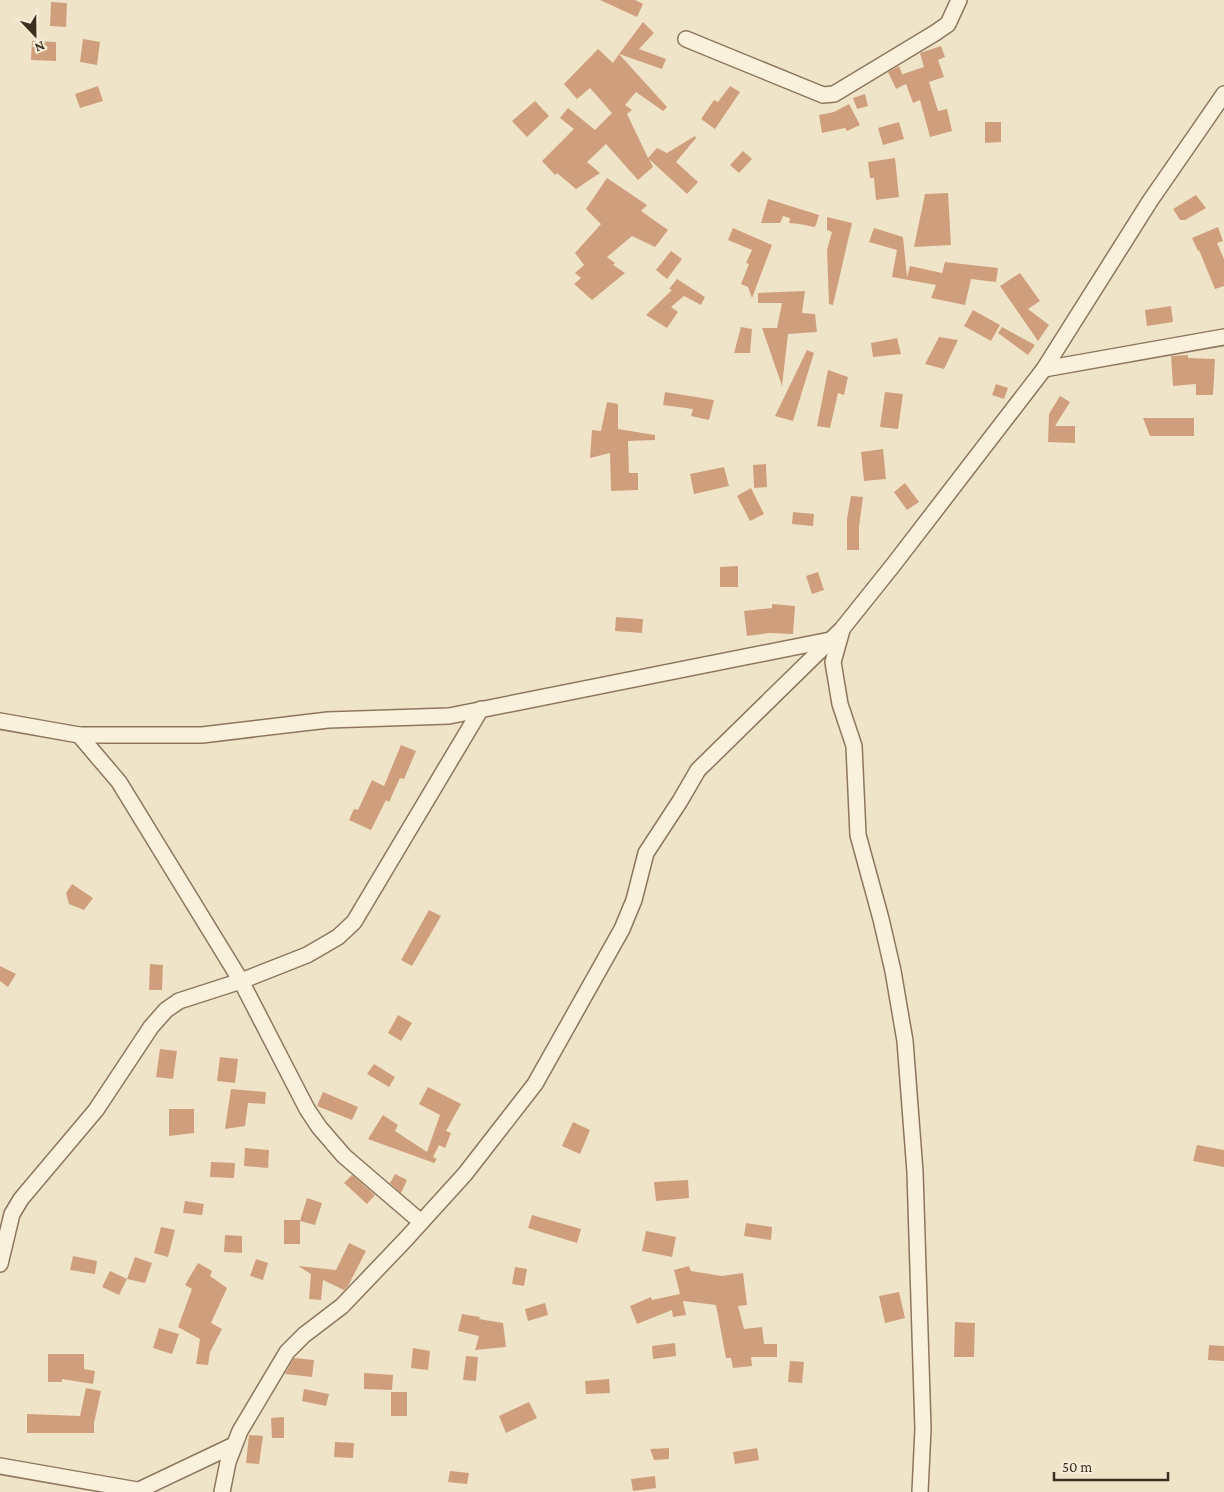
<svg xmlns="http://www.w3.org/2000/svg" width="1224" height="1492" font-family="'Crimson Pro',serif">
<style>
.building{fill:#cf9f7d}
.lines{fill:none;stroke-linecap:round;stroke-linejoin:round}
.street-casing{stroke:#8d765c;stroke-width:18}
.street{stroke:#faf1dc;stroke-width:15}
</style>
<rect width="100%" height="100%" fill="#f0e4c8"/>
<g class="building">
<path d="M600,0H635L643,4L637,17Z"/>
<path d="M51,2L67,3L66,27L50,26Z"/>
<path d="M643,22L654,33L639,49L666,59L662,69L619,54Z"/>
<path d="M83,39L100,42L97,65L80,62Z"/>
<path d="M32,41L56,42V61L31,60Z"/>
<path d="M941,46L945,57L938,60L944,77L929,82L938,111L947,109L952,131L930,137L920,100L913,103L906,84L896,89L888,72L899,66L903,76V74L924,67L920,53Z"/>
<path d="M598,49L613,63L619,54L667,107L663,111L636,92L625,105L632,110L627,114L648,158L657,148L667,153L695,136L696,138L676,162L698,182L687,194L649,159L653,167L638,180L606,144L587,162L600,173L576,189L557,173L555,175L542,161L574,129L560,118L568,108L595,130L612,113L590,88L577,99L564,84Z"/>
<path d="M98,86L103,101L80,108L75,94Z"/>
<path d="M730,86L740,92L715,129L701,119L714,100L718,102Z"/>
<path d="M865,94L868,106L857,109L853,98Z"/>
<path d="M535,101L549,116L527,137L512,121Z"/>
<path d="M849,104L860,125L847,131L845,128L822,133L819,115L834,112Z"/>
<path d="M899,122L904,139L883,145L878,128Z"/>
<path d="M985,122H1001V142L985,143Z"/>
<path d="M743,151L752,159L739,173L730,165Z"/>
<path d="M895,158L899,197L876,200L874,178H870L868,162Z"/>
<path d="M607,178L647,205L641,211L668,230L655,247L632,236L607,257L615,263L613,265L625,273L592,300L574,284L581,278L575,273L584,265L575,253L601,224L586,209Z"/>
<path d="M948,193L951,245L914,247L925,194Z"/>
<path d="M1196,195L1206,208L1185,220H1180L1173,209Z"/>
<path d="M768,199L819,215L816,225L814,227L800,224L789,223L790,218L783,216L780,223H761Z"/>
<path d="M827,217L852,223L833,305L829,304L827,250L832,232L827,230Z"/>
<path d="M1218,227L1223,241L1217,243L1224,259V286L1215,289L1199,250L1198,251L1192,238Z"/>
<path d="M733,228L772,245L752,298L748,287L741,284L749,264L746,263L752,250L728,240Z"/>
<path d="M874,228L903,237L907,277L910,266L942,273L945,262L998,268L996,282L971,279L965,305L931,298L936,285L892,277L897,250L869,242Z"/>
<path d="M671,251L682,259L667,279L656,270Z"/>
<path d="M1020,273L1040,301L1028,309L1049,325L1038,341L1000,286Z"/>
<path d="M677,279L705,297L701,305L684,296L671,307L678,312L667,328L646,315L672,290L669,289Z"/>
<path d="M805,291L802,313L815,314L817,332L788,334L782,386L762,328H777L782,303H758V293Z"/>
<path d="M1171,306L1173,322L1147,326L1145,310Z"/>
<path d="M973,310L1000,325L991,341L964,326Z"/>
<path d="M741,327L752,329L750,353H734Z"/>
<path d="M1002,327L1035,345L1028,355L998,333Z"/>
<path d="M939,337L958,340L944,369L925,364Z"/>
<path d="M897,338L901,354L873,357L871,343Z"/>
<path d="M807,350L814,353L793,421L775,416Z"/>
<path d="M1188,355V358L1215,359L1213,395H1196V384L1173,386L1171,356Z"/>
<path d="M828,370L848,377L844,395L838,393L830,428L817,426Z"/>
<path d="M996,384L1008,388L1004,399L992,395Z"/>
<path d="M665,392L714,400L709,420L691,416L693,409L663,405Z"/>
<path d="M885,392L903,394L898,429L880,427Z"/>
<path d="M1060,396L1070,402L1055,426H1075V443L1048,442L1049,414Z"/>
<path d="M607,402L618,404V429L655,435V440L628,441L629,473H638V490L611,491L610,453L590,458L592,430L601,431Z"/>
<path d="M1143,418H1194V436H1150Z"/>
<path d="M883,449L886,479L864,481L861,452Z"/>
<path d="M766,464L767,487L754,488L753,465Z"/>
<path d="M724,467L729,486L694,494L690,474Z"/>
<path d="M905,483L919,502L907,510L894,492Z"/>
<path d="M751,488L764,514L750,521L737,496Z"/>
<path d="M851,496L863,497L859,527V550H847V519Z"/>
<path d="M793,512L814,514L813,526L792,524Z"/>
<path d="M738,566V587H720V567Z"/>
<path d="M818,572L824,590L812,594L806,576Z"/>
<path d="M772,604L795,606L793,634L769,633L747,636L744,611L772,608Z"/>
<path d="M616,617L643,619L642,633L615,631Z"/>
<path d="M401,745L416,751L404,779L400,778L389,802L386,800L371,830L349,820L354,809L358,810L372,780L384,786Z"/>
<path d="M72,884L93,898L84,910L69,904L66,893Z"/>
<path d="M429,910L441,916L412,966L401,960Z"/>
<path d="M150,964L163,965L162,990H149Z"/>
<path d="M0,966L16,974L8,987L0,981Z"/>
<path d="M398,1015L412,1023L401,1041L388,1033Z"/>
<path d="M160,1049L177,1051L173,1079L156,1077Z"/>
<path d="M220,1057L238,1059L235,1083L217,1081Z"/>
<path d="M374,1064L395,1077L389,1087L367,1074Z"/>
<path d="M428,1087L461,1104L446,1131L451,1133L445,1148L439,1145L433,1157L437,1159L434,1163L368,1139L383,1115L398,1125L395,1131L427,1152L440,1115L419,1104Z"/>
<path d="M231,1089L266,1092L265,1104L248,1103L245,1126L225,1129Z"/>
<path d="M323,1092L358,1107L352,1120L317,1106Z"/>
<path d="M169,1109H194V1133L169,1136Z"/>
<path d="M573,1122L590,1130L580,1154L562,1146Z"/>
<path d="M1197,1145L1224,1150V1167L1193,1161Z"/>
<path d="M245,1148L269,1150L268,1168L244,1166Z"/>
<path d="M211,1162L235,1163L234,1178L210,1177Z"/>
<path d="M395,1174L407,1180L401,1193L390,1183Z"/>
<path d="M352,1175L375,1195L367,1204L344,1183Z"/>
<path d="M688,1180L689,1198L656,1201L654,1182Z"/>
<path d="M307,1198L322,1203L315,1225L300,1221Z"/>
<path d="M185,1201L204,1204L202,1215L183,1213Z"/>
<path d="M532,1215L581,1229L577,1243L528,1228Z"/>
<rect x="284" y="1220" width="16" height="24"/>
<path d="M746,1223L772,1227L771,1240L744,1236Z"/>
<path d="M161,1227L175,1230L168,1257L154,1253Z"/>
<path d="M646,1231L676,1237L672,1257L642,1251Z"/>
<path d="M225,1235L242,1236V1253L224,1252Z"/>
<path d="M349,1243L366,1251L348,1286L344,1290L323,1280L321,1300L309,1299L311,1274L298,1266L336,1270Z"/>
<path d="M73,1256L97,1261L95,1274L70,1270Z"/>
<path d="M135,1257L152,1263L145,1283L127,1279Z"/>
<path d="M256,1259L268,1263L263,1280L250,1276Z"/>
<path d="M198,1263L212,1271L210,1276L227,1288L211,1323L222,1329L210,1352L208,1365L196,1364L200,1339L178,1327L192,1289L185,1285Z"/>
<path d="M689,1266L691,1271L722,1276L743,1273L747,1305L738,1306L744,1329L762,1327L764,1344H777V1357H751L752,1366L733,1368L731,1358H726L716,1305L683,1301L686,1315L673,1317L672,1310L637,1324L630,1306L651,1297L652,1300L680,1294L674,1270Z"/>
<path d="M515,1267L527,1269L524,1286L512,1284Z"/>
<path d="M110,1271L127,1279L119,1295L102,1287Z"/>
<path d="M899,1292L905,1318L885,1323L879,1296Z"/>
<path d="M545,1303L548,1315L528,1321L525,1309Z"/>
<path d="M462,1314L480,1317L479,1319L503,1323L506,1347L475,1350L479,1336L458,1331Z"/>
<path d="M955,1322L975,1323L974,1357H954Z"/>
<path d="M159,1328L179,1334L172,1354L153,1348Z"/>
<path d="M675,1343L676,1356L653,1359L652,1346Z"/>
<path d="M1209,1345L1224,1346V1361L1208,1360Z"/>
<path d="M413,1348L430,1351L428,1370L411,1368Z"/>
<path d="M48,1354H84V1369L95,1371L93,1384L62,1379V1382H48Z"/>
<path d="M466,1356L478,1357L476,1381L463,1380Z"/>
<path d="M294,1358L314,1360L312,1377L285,1374Z"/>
<path d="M790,1361L804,1362L802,1383L788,1382Z"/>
<path d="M364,1373L393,1375L392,1390L364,1389Z"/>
<path d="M609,1379L610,1393L586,1394L585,1381Z"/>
<path d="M86,1388L101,1391L94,1423V1433H27V1414L80,1416Z"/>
<path d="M304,1389L329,1394L326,1406L302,1401Z"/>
<rect x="391" y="1392" width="16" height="24"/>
<path d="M529,1402L537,1418L506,1433L499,1416Z"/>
<path d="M284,1417V1438H272L271,1418Z"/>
<path d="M249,1435L263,1436L259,1464L246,1463Z"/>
<path d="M335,1442L354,1443L353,1458L334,1457Z"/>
<path d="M669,1448V1459L654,1460L650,1449Z"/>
<path d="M757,1448L759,1460L735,1464L733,1452Z"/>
<path d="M450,1471L469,1473L467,1484L448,1482Z"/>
<path d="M655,1476L656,1488L633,1491L631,1479Z"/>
</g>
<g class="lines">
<g class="street-casing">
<g id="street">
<path d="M686,39L823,95L834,94L935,33L948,24L959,0"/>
<path d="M1044,369L1224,337"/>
<path d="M842,630L833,662L840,704L854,746L858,835L881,919L893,971L905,1041L915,1172L923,1429L920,1492"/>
<path d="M0,721L79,735L119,782L241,981L307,1109L319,1127L344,1156L421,1222"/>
<path d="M79,735H202L328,720L449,716L830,640"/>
<path d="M0,1264L12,1214L21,1199L96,1110L151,1027L166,1010L179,1001L241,981L307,955L338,937L354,922L481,709"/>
<path d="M0,1466L137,1490"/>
<path d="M135,1492L234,1445"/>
<path d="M222,1492L228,1462L240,1431L287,1352L304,1335L342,1306L406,1239L465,1174L535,1084L622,929L634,900L646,853L680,801L698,770L842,629L894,564L1044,369L1150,201L1224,94"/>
</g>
</g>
<use href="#street" class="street"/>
</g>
<g transform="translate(35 35) rotate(158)" stroke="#f7eed8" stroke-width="4" paint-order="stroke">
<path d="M0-4L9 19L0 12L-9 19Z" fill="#3d2e20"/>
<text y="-8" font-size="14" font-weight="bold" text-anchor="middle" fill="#3d2e20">N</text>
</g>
<path d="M1054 1472v8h114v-8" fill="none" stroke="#3d2e20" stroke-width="2.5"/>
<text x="1062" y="1472" font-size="15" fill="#3d2e20" stroke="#f7eed8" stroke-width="4" paint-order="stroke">50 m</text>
</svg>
